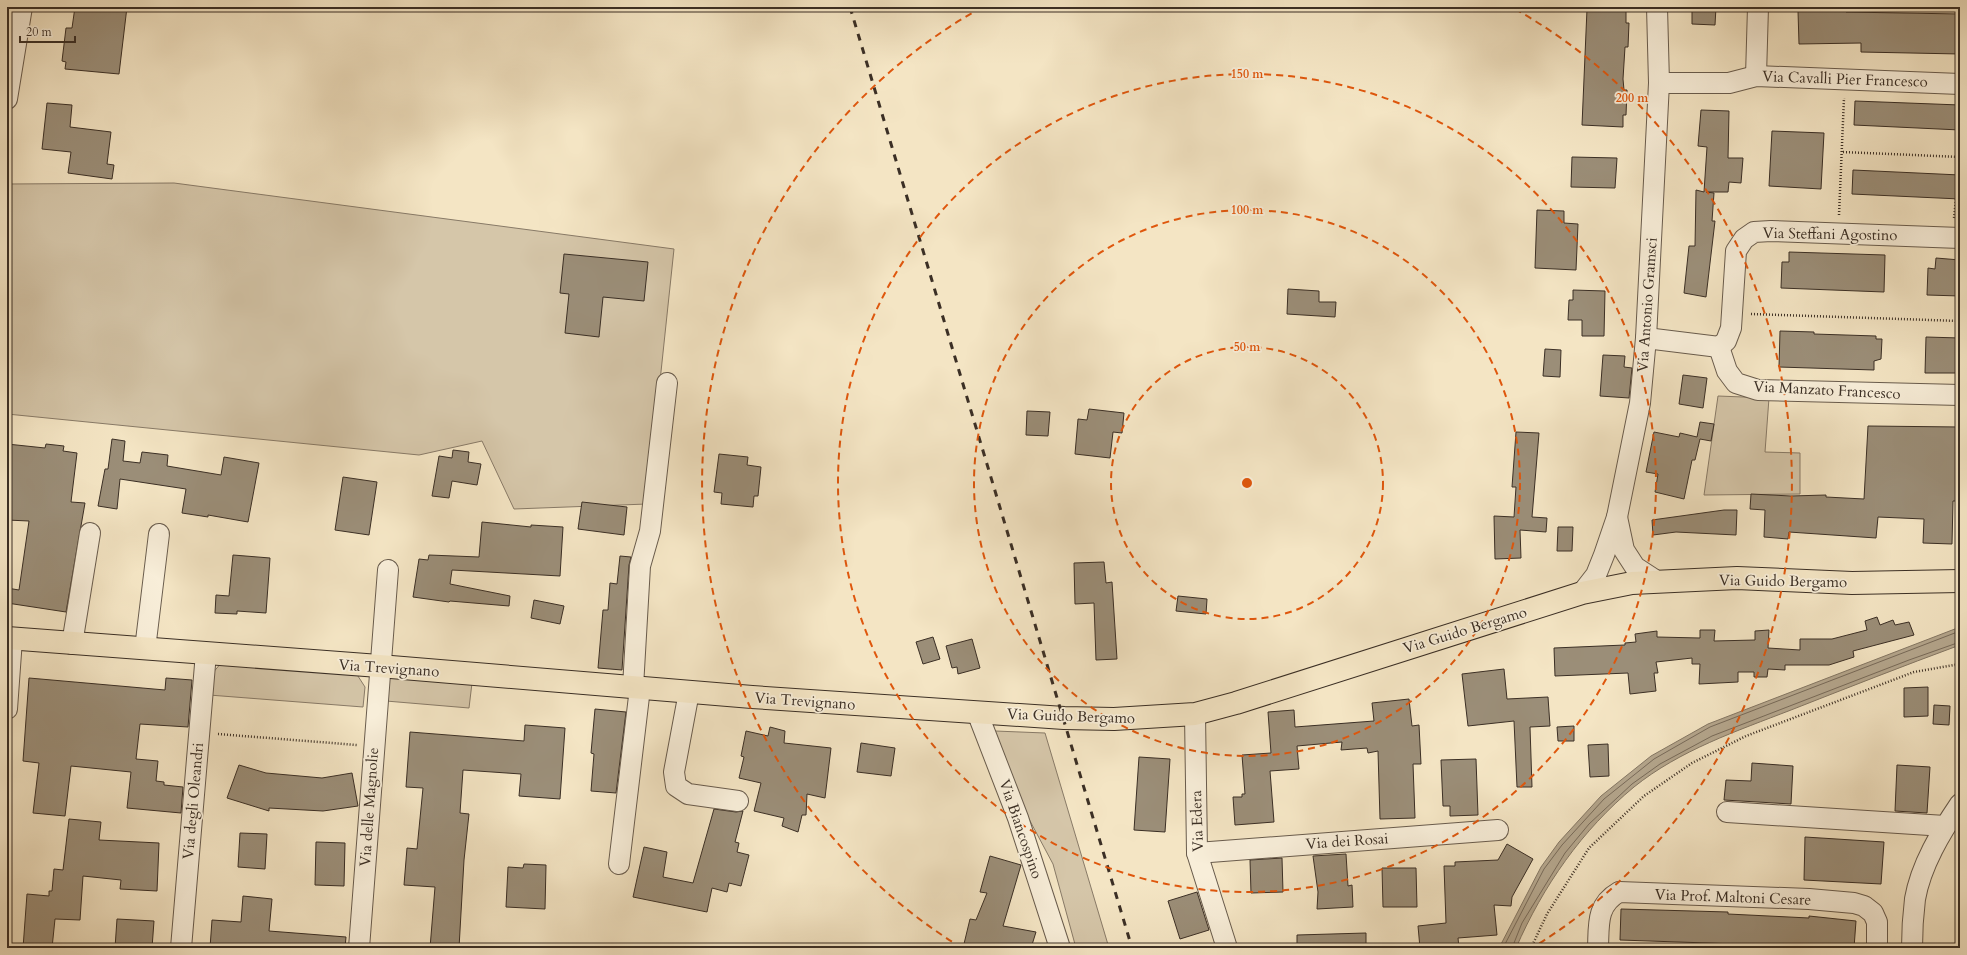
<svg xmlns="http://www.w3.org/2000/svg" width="1967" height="955" font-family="Cardo,serif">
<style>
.green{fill:#d5c6a9;stroke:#887a67}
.water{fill:#b5a78e;stroke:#847764}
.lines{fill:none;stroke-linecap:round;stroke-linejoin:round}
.shore{stroke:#786b5a;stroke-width:1}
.building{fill:#9b8e78;stroke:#3b2f25}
.minor-casing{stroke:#695c4d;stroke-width:22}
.major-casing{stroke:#3b2f25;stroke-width:24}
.path{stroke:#3b2f25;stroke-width:2.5;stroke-dasharray:1 2;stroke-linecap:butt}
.minor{stroke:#f8eed9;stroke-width:20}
.major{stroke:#f4e5c4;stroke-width:22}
.rail{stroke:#3b2f25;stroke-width:3;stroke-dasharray:7 7;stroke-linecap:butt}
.ring{fill:none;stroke:#df570d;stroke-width:2;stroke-dasharray:7 5}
.labels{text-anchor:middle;stroke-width:3.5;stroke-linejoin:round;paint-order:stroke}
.street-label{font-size:15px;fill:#3b2f25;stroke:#f8eed9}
.centre{fill:#df570d;stroke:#f8eed9;stroke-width:2}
.ring-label{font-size:12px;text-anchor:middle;font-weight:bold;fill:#df570d;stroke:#f8eed9;stroke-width:3.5;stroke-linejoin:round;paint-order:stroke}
</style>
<rect width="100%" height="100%" fill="#f4e5c4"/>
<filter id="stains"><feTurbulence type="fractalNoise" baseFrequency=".005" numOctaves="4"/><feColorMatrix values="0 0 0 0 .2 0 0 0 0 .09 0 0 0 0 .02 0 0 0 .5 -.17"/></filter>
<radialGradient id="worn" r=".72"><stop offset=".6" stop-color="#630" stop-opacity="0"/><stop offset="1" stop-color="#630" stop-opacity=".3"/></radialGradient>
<g class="green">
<path d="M174,183L674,249L647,504L514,509L482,441L419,455L7,414V184Z"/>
<path d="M1718,396L1769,398L1765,452L1800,453V494L1704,495Z"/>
<path d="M222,662L356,673L365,687L363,707L209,695L211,675Z"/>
<path d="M389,675L472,683L469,708L386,701Z"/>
<path d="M995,731L1045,733L1109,948H1076L1053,864L1022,806Z"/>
</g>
<path class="water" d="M1960,627V645C1903,666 1847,688 1791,710C1737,731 1680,750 1634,787C1582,830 1543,886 1516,948H1499L1541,867L1559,842L1601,796L1651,756L1708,724Z"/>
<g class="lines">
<g class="shore">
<path d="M1503,948L1544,869L1562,845L1604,799L1654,759L1710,727L1960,631"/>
<path d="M1512,948L1522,923L1565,853L1589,824L1632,784L1660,764L1712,736L1909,660L1960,642"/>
</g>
</g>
<g class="building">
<path d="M75,7H127L119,74L65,69L66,62L62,61L66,28H72Z"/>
<path d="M1692,7H1716L1715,25L1692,24Z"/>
<path d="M1587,9L1626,10V23H1629L1628,47H1625L1623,79L1624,90H1627L1626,115H1623V127L1582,125Z"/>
<path d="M1846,10V12L1960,14V54L1861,52V43L1799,44L1798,11Z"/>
<path d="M1855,101L1960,105V130L1854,125Z"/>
<path d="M47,103L72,105L70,127L111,132L107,164L114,165L112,179L68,173L71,152L42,149Z"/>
<path d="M1701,110L1729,111L1728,158H1743L1741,183L1729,182L1728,192H1706L1714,193L1712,221H1715L1706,297L1684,293L1689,246H1695L1696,190L1704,192L1707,147L1698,146Z"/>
<path d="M1772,131L1824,133L1821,189L1769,186Z"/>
<path d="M1572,157L1617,158L1615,188L1571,187Z"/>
<path d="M1853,170L1960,175V199L1852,194Z"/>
<path d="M1537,210L1564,211V223L1578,224L1576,270L1535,268Z"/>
<path d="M1789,252L1885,255L1884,292L1781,288L1782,262H1789Z"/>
<path d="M564,254L648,262L644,301L603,297L599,337L565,333L569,294L560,293Z"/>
<path d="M1936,258L1960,260V296L1927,295L1928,268L1935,269Z"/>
<path d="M1288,289L1319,291V302H1336L1335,317L1287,314Z"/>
<path d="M1573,290L1605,291L1604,336H1582V320H1568L1569,300H1573Z"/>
<path d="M1780,331L1814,332V334L1876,336V339H1882L1881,359L1874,361V370L1779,367Z"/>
<path d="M1926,337L1960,338L1958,373H1925Z"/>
<path d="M1545,349L1561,350L1560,377L1543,376Z"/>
<path d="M1603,355L1625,356L1624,367L1632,368L1629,398L1600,396Z"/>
<path d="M1683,375L1707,378L1703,408L1679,404Z"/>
<path d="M1089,409L1124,413L1122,433L1113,432L1110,458L1075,454L1078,419L1087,420Z"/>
<path d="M1027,411L1050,412L1048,436L1026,435Z"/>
<path d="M1700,422L1714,424L1711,441L1700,439L1695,460H1692L1684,499L1655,492L1658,474L1646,472L1654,432L1679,437L1680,433L1697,437Z"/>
<path d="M1868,426L1960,427V501H1953L1952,544L1923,543L1924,519L1878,517L1876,538L1789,532L1788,539L1764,537L1765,510L1750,509L1751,494L1791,496L1826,495V497L1864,499Z"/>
<path d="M1516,432L1539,433L1532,517L1547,518L1546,532L1520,530L1521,558L1495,559L1494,516L1514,517L1516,487H1512Z"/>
<path d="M112,439L125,441L123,461L140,463L142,452L168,455L167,466L221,475L224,457L259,463L248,522L208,515V517L182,513L186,489L120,479L117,509L98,506L105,469H108Z"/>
<path d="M7,444L45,448L46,444L64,446L63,451L77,453L71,502L85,503L66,612L7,603V588L19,590L29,521L7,520Z"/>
<path d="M453,450L469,452L468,462L481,464L477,485L452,481L449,498L432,496L439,456L452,458Z"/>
<path d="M719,454L748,457L747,465L761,467L758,496H754L753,507L721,504L722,493L714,492Z"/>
<path d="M343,477L377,482L369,535L335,530Z"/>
<path d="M582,502L627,507L624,535L578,529Z"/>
<path d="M1724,510H1737L1736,535L1676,532L1653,535L1652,520Z"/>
<path d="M482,522L531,527V525L563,527L560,576L452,570L450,584L510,596L509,606L450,601L449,602L413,597L419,559L428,560L429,555L479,557Z"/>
<path d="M1558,527H1573L1572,551H1557Z"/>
<path d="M233,555L270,558L266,613L237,611V614L215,613L216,595L229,596Z"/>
<path d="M620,556L631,557L629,565L622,670L598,668L603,610H608L610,583L617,584Z"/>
<path d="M1104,562L1106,583L1112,582L1117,659L1096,660L1094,603L1075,604L1074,563Z"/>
<path d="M1178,596L1207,599L1206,614L1176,611Z"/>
<path d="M534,600L564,606L560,624L531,618Z"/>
<path d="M1877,617L1880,625L1893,620L1895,625L1909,622L1914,635L1853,651L1854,657L1829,665H1785V670L1768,669L1767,677H1754V672H1738V682L1699,684L1700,664H1692V658L1656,662L1658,673H1654L1656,691L1630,694L1628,673L1555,676L1554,648L1625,645V643L1636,642L1635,634L1657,631V637L1700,638V630H1715L1714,641L1755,640V631L1769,630L1768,648L1800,650V639H1832L1867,630L1865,621Z"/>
<path d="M933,637L940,659L923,664L916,642Z"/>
<path d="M972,639L980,668L958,674L957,667L952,668L946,646Z"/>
<path d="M1504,669L1507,699L1548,697L1550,726L1530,727L1532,787H1517L1514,721L1468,726L1462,674Z"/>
<path d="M29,678L165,690L166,678L192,680L188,727L140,724L136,759L158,761L156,781L164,782V785L183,787L181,813L127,808L131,772L71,766L65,816L33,813L39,763L23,761Z"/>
<path d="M1928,687V716L1904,717V688Z"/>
<path d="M1409,699L1412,726L1419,725L1421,764H1413L1415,818L1380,819L1378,751L1368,753L1367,748L1341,750L1342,742L1297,746L1299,769L1270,771L1274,822L1235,825L1233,797H1242V794H1245L1242,755L1271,753L1268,712L1294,710L1295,727L1374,721L1372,703Z"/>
<path d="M1934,705L1950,706L1949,725L1933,724Z"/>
<path d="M595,709L626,712L616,793L591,791L594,754L591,753Z"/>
<path d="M525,725L565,728L560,799L519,796L521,774L463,770L460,813L469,814L464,860L459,948H430L435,887L404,885L407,848L417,849L423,788L406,787L410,732L524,741Z"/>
<path d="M1574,726V741H1558L1557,727Z"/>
<path d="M770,727L785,731L784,743L831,748L825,798L807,794L806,815H802L798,832L782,826L784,818L754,811L761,783L739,778L744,757L741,756L746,731L768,736Z"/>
<path d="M861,743L895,748L891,776L857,772Z"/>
<path d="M1608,744L1609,776L1590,777L1588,745Z"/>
<path d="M1139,757L1170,759L1165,832L1134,830Z"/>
<path d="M1476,759L1478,815L1450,816V806H1443L1441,760Z"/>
<path d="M1752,763L1793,766L1791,804L1724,800L1726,780L1751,781Z"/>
<path d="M239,765L266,773L322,778L352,773L358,806L323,811L269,808V811L227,798Z"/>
<path d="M1897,765L1930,767L1927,813L1895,811Z"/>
<path d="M714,809L736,812L743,811L735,842L739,843L737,852L749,855L741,886L729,883L727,892L712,888L707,912L633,897L644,847L667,852L663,877L693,883Z"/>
<path d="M69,819L101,822L99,840L159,843L157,891L120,889L121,880L83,876L80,920L55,919L52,948H23L27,894L49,896V891H52L54,869L63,870Z"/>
<path d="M240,833L267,834L265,869L238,867Z"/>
<path d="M1805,837L1884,842L1881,884L1804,880Z"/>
<path d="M316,842L345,843L344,886L315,885Z"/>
<path d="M1507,844L1533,859L1512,897L1511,906L1494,905L1497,935L1458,938L1459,948H1420L1418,926L1446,923L1444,866H1455V862L1498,860Z"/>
<path d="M1346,854L1348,886L1352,885L1353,907L1317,909L1318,892L1313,856Z"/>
<path d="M990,856L1021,865L1003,926L1036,932L1031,948L1009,944L1007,948H963L970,919L976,920L987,893L980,892Z"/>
<path d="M1282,858L1283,892L1251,893L1250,860Z"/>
<path d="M524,864L546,865L545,909L506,907L508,867L523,868Z"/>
<path d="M1382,868H1416L1417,907H1383Z"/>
<path d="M1197,892L1209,930L1180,939L1168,901Z"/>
<path d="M243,896L272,899L269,931L346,937L345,948H292L249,944V948H210L212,920L241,922Z"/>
<path d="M1621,909L1728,912V914L1809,918V916L1856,921L1854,948L1620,940Z"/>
<path d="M117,919L154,921L152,948H115Z"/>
<path d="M1366,933V948H1297V935Z"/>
</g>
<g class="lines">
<g class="minor-casing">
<g id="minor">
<path d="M1756,76L1758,7"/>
<path d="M1659,83H1729L1756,76L1960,84"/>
<path d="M7,99L22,7"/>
<path d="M1646,338L1719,347"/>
<path d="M1719,347L1726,341L1731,328L1736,251L1744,239L1754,232L1771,231L1960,238"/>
<path d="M1719,347L1727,371L1736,383L1758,390L1960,395"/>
<path d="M1617,517L1624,550L1635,567L1658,582"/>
<path d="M1582,593L1596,575L1604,555L1617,517L1640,403L1646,338L1659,83L1657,7"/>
<path d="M72,644L90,533"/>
<path d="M145,649L159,534"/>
<path d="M633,687L640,566L650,531L667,383"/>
<path d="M689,692L674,772L676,786L688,794L738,801"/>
<path d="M7,709L12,639"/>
<path d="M977,712L1018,818L1060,948"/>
<path d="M1195,714L1197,853L1227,948"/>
<path d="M1727,812L1945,826"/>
<path d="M1197,853L1498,830"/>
<path d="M619,864L640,688"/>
<path d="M181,948L206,653"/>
<path d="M359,948L388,570"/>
<path d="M1598,948C1599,925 1596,905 1619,892L1809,899L1854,903L1864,906L1873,913L1877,922V948"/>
<path d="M1912,948C1912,932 1913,915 1915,899C1921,865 1941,832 1960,804"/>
</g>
</g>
<g class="major-casing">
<path id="major" d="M7,638L379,666L752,697L1064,718L1114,719L1195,714L1236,703L1582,593L1632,583L1737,578L1852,583L1960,581"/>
</g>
<g class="path">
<path d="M1843,152L1960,157"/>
<path d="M1957,175L1960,130"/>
<path d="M1839,215L1844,98"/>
<path d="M1954,218L1956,199"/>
<path d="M1751,314L1960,321"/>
<path d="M218,734L357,745"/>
<path d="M1531,948L1547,914L1589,848L1644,796L1692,763L1746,736L1914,672L1960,664"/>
</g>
<use href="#minor" class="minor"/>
<use href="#major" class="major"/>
<path class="rail" d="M850,7L1132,948"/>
</g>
<g class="ring">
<circle cx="1247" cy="483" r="136"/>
<circle cx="1247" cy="483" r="273"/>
<circle cx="1247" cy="483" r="409"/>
<path d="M962 948A545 545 0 0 1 979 9M1515 9A545 545 0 0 1 1532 948"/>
</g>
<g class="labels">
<g class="street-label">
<text transform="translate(1845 79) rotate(2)" y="5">Via Cavalli Pier Francesco</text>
<text transform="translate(1830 234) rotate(1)" y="5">Via Steffani Agostino</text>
<text transform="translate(1647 305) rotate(-86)" y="5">Via Antonio Gramsci</text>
<text transform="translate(1827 390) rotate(3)" y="5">Via Manzato Francesco</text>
<text transform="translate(1783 581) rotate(1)" y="5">Via Guido Bergamo</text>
<text transform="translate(1465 630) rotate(-17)" y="5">Via Guido Bergamo</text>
<text transform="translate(389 668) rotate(4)" y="5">Via Trevignano</text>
<text transform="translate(805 701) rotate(4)" y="5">Via Trevignano</text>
<text transform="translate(1071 716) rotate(2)" y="5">Via Guido Bergamo</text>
<text transform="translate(193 801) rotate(-85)" y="5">Via degli Oleandri</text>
<text transform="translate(369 807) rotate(-86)" y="5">Via delle Magnolie</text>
<text transform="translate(1197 821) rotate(-92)" y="5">Via Edera</text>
<text transform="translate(1021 829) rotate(71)" y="5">Via Biancospino</text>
<text transform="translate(1347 841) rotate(-4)" y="5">Via dei Rosai</text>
<text transform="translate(1733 897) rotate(2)" y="5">Via Prof. Maltoni Cesare</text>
</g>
</g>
<circle cx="1247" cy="483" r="6" class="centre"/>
<g class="ring-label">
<text x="1247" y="78">150 m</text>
<text x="1632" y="102">200 m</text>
<text x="1247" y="214">100 m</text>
<text x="1247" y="351">50 m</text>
</g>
<rect width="1967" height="955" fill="none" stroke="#f4e5c4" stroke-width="24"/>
<rect x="8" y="8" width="1951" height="939" fill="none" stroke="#3b2f25" stroke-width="2"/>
<rect x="12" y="12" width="1943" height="931" fill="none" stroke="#3b2f25"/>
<path d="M20 36v6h55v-6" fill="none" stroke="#3b2f25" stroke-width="2"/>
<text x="26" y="36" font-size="12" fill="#3b2f25" stroke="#f8eed9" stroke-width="3" paint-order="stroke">20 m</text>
<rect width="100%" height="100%" filter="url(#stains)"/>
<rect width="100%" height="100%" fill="url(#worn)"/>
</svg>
